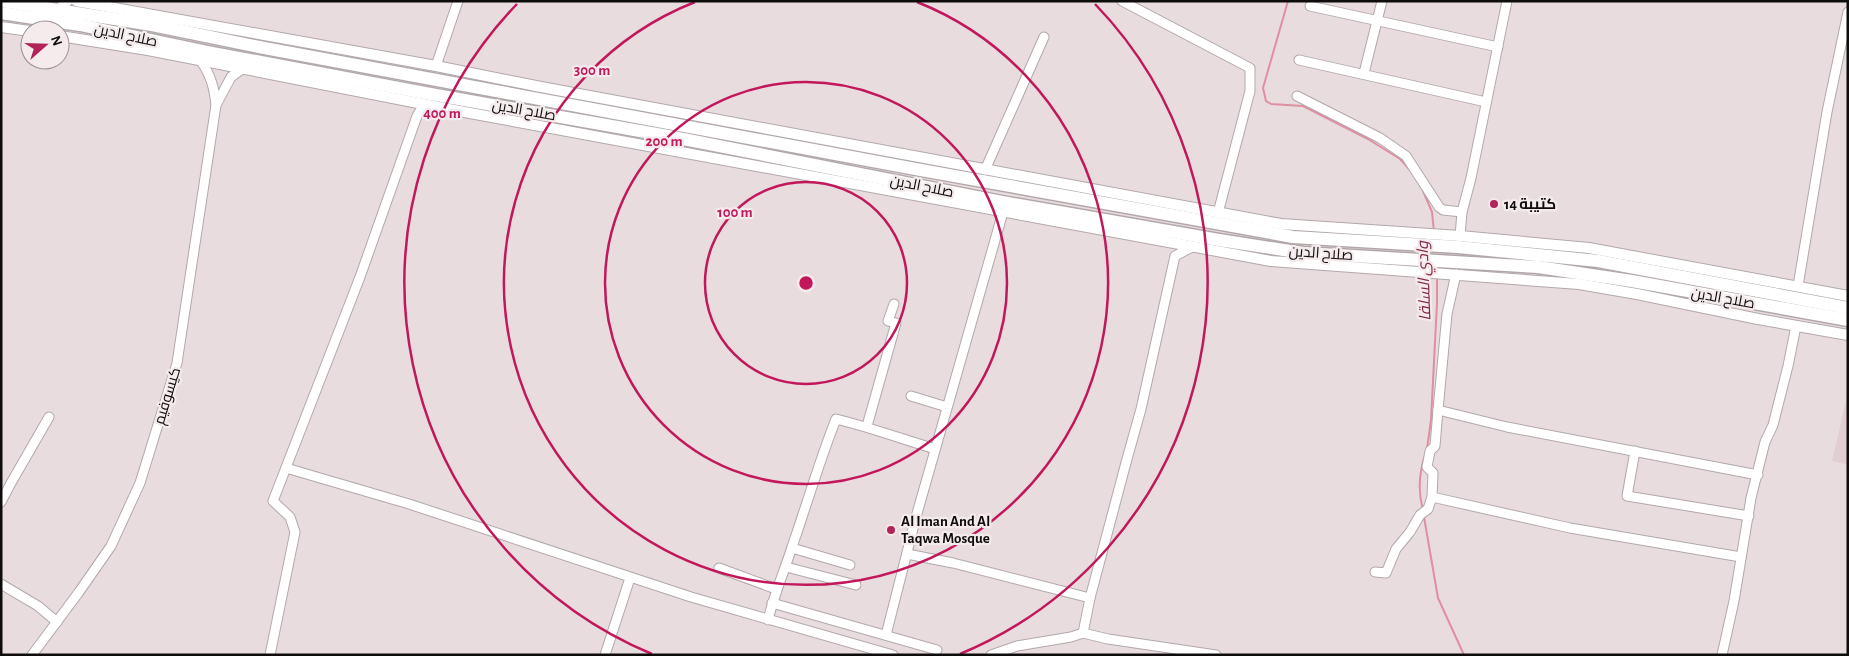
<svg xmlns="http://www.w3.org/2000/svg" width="1849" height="656" font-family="'Alegreya Sans',Cairo,sans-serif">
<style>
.built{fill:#e2ced2}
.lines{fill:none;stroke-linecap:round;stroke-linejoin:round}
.stream{stroke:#df8fa2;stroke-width:2}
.minor-casing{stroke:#b2a8aa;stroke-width:11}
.major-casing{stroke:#b2a8aa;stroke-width:12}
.highway-casing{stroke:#b2a8aa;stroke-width:15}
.minor{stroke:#fff;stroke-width:9}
.major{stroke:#fff;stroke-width:10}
.highway{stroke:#fff;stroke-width:12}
.ring{fill:none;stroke:#c2185b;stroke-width:2.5}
.poi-dot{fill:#b12359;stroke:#f5eaec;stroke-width:2}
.labels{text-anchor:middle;stroke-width:4.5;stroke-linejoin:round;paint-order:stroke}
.street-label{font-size:15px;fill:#0f0c0c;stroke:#f5eaec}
.poi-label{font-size:15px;font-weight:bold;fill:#0f0c0c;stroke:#f5eaec;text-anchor:start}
.water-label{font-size:16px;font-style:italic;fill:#842746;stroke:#f5eaec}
.centre{fill:#c2185b;stroke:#f5eaec;stroke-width:2.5}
.ring-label{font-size:15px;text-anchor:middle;font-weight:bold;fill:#c2185b;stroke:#f5eaec;stroke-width:4.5;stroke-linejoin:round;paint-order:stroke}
</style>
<rect width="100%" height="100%" fill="#e8dcdf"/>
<path class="built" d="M1848,392V465L1832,461Z"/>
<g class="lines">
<g class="stream">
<path d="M1288,1L1263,88L1266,101L1271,104L1303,106L1368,139L1400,159L1410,170"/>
<path d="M1423,191L1432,212L1434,232"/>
<path d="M1427,449L1431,420L1437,303V276"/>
<path d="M1423,510C1418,491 1419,476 1424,458"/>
<path d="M1424,517L1438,598L1464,655"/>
</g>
<g class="minor-casing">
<g id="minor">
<path d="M1122,1L1250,68V91L1218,213"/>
<path d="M1310,6L1498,47"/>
<path d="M57,10L68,1"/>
<path d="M1299,60L1486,102"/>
<path d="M436,66L458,1"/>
<path d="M1364,73L1382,1"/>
<path d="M1297,96L1380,138L1406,156L1439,207L1443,210L1462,212"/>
<path d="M216,105L231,77L242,69"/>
<path d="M985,170L1044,37"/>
<path d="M1460,236L1462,212L1471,178L1507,1"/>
<path d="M1456,274L1447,314L1438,410L1507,427L1758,475"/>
<path d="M1798,286L1827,112L1848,12"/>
<path d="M911,396L947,407"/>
<path d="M867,426L896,323L888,321L894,304"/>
<path d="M1635,451L1627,496L1749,516"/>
<path d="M286,468L409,504L691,597L893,655"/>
<path d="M1432,497L1570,528L1741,557"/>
<path d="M1,502L11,483L49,417"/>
<path d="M792,548L850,565"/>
<path d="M907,554L953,563L1090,598"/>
<path d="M786,567L856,585"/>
<path d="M719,568L776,589"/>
<path d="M1375,572L1386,573L1396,549L1410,532L1420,515L1428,509L1432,497L1433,473L1427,467L1430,451L1435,446L1438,410"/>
<path d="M1,584L38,606L57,622"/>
<path d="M772,603L937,650"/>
<path d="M768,620C774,595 784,572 792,547C807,504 819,462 836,419C869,427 902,439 935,449"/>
<path d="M1083,633L1108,639L1216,655"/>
<path d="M886,635L916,517L1003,212"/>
<path d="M32,655L79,592L111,546L140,483L177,363L216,105C214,87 211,76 201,61"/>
<path d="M270,655L295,532L290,517L273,501L360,277L417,116L420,111L428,105"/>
<path d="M605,655L630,578"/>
<path d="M991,655L1017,646L1071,637L1083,633L1090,598L1127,459L1141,409L1175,256L1192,247"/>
<path d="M1722,655L1734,601L1751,498L1765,442L1773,425L1788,366L1796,326"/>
</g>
</g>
<g class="major-casing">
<g id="major">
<path d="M76,1L436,66L541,87L1281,224L1460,236L1589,248L1848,296"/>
<path d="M1,27L30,31"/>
<path d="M60,36L148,50L459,111L1271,261L1579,284L1637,294L1758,319L1848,335"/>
</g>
</g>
<g class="highway-casing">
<g id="highway">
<path d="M2,1L152,25L259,47L921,170L1293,237L1458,247L1598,261L1848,308"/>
<path d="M1,13L80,25L208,52L425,93L668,136L1002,202L1219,240L1303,253L1538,267L1632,281L1848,320"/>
</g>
</g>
<use href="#minor" class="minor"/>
<use href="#major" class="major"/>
<use href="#highway" class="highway"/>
</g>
<g class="ring">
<circle cx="806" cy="283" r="101"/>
<circle cx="806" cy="283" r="201"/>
<path d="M917 2A302 302 0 1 1 695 2"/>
<path d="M652 654A402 402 0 0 1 517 4M1095 4A402 402 0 0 1 960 654"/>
</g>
<g class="poi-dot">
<circle cx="1494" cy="204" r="5"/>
<circle cx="891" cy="530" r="5"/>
</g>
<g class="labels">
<g class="street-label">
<text transform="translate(126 35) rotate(12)" y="5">صلاح الدين</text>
<text transform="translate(524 110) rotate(10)" y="5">صلاح الدين</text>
<text transform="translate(922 186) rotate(11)" y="5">صلاح الدين</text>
<text transform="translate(1321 253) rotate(4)" y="5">صلاح الدين</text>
<text transform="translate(1723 298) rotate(10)" y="5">صلاح الدين</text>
<text transform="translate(167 396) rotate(-73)" y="5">كيسوفيم</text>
</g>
<g class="poi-label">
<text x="1504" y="209">كتيبة 14</text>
<text x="901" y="526">Al Iman And Al<tspan x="901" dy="17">Taqwa Mosque</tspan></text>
</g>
<g class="water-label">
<text transform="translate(1423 281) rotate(-92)" y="6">وادي السلقا</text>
</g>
</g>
<circle cx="806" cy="283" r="8" class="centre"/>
<g class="ring-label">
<text x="592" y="75">300 m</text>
<text x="442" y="118">400 m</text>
<text x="664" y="146">200 m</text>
<text x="735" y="217">100 m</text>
</g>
<rect width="1849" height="656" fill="none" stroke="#0f0c0c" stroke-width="5"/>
<g transform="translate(45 45) rotate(70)"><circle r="24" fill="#f5eaec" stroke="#999192"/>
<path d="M0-4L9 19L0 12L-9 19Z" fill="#b12359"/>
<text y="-8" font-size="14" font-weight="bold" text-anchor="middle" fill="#0f0c0c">N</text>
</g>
</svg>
